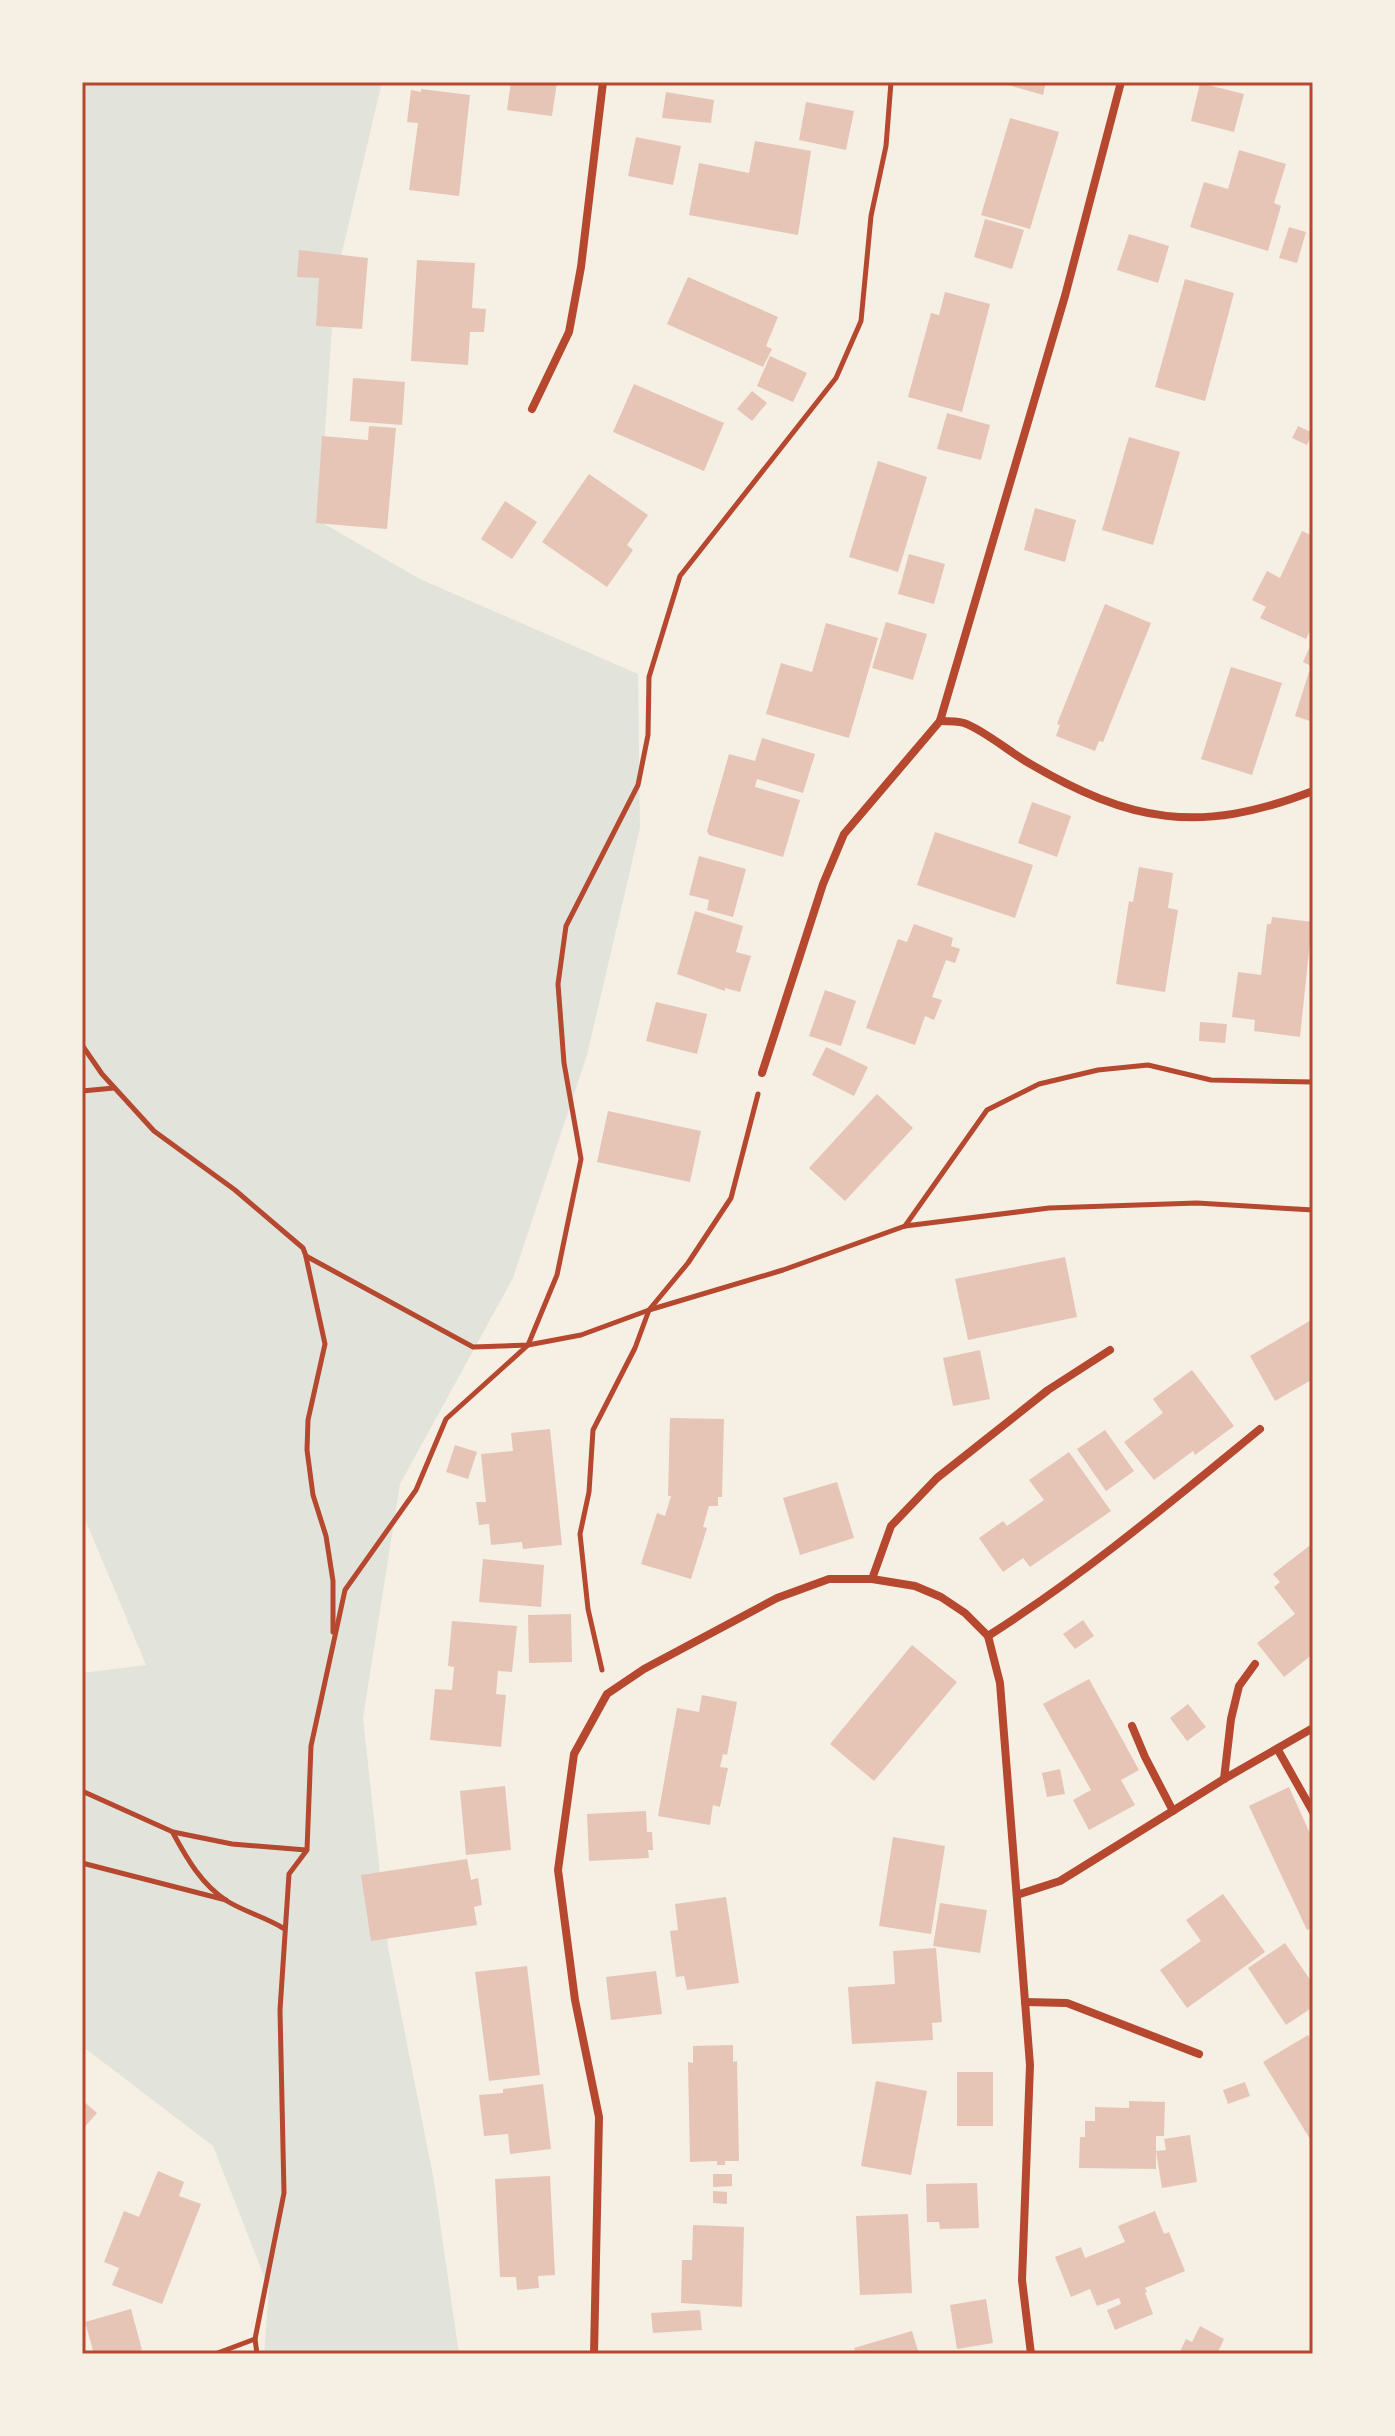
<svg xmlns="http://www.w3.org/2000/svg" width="1395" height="2436" font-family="'DejaVu Sans',sans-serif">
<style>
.green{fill:#e2e4dc}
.building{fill:#e6c5b7}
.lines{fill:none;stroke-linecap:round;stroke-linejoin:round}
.path{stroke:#b5482f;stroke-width:5}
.minor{stroke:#b5482f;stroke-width:8}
.neatline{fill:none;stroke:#b5482f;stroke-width:3}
</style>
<rect width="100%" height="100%" fill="#f6efe4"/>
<path class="green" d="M82,82H382L335,282L319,521L420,579L638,674L640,828L587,1055L513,1278L400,1484L363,1718L388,1947L434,2181L459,2354H264L269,2289L213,2146L82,2046V1673L146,1665L82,1512Z"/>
<g class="building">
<path d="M511,82H557L552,116L507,110Z"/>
<path d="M998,82H1046L1043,95Z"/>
<path d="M1200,83L1244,94L1234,132L1191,121Z"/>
<path d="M421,89L470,95L459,196L409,190L418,123L407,122L411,90L421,92Z"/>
<path d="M666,92L714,100L711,123L662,118Z"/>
<path d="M806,102L854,111L846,150L799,140Z"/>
<path d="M1010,118L1059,132L1030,229L981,215Z"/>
<path d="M636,137L681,146L673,185L628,176Z"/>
<path d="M755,141L811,151L798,235L689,215L699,163L749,173Z"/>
<path d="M1239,150L1286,164L1274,203L1281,206L1268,251L1190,227L1204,182L1228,189Z"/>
<path d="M985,219L1024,230L1012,269L974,257Z"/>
<path d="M1289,227L1306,232L1297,263L1279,258Z"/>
<path d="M1129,234L1169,246L1158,283L1117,270Z"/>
<path d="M299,250L368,258L362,329L316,326L319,278L297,277Z"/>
<path d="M417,260L475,263L472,308L486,309L484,332H470L468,365L411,361Z"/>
<path d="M688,277L778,317L766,346L772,349L763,367L667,324Z"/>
<path d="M1185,279L1234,293L1205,401L1155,387Z"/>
<path d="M945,292L990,304L962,412L908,397L931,313L939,315Z"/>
<path d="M770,356L807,373L793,402L757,386Z"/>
<path d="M353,378L405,382L402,425L350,421Z"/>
<path d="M634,384L724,423L704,471L613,432Z"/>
<path d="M752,391L767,403L752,421L737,409Z"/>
<path d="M947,413L990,425L981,460L937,449Z"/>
<path d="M369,426L396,428L387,529L316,523L322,436L368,440Z"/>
<path d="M1298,426L1313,433L1307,445L1292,438Z"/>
<path d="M1129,437L1180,452L1153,545L1102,530Z"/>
<path d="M878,461L927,477L898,572L849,557Z"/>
<path d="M589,474L648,515L627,545L633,550L607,587L542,542Z"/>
<path d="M505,501L537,522L512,559L481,539Z"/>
<path d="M1035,508L1076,520L1065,562L1024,550Z"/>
<path d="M1302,531L1313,536V624L1306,639L1260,618L1266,607L1252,600L1267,571L1280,578Z"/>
<path d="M909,554L945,564L934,604L898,594Z"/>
<path d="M1105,604L1151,623L1103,742L1099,741L1095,751L1056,736L1060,725L1057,724Z"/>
<path d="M886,622L927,634L913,680L872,668Z"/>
<path d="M826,623L878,638L849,738L766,714L781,663L812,672Z"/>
<path d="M1313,640V667L1303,662Z"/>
<path d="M1231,667L1282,683L1252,775L1201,759Z"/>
<path d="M1309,672L1313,673V722L1295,716Z"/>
<path d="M762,738L815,754L803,793L757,779L755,787L800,800L783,857L709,835L707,831L729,754L755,761Z"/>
<path d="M1032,802L1071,816L1057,857L1018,843Z"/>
<path d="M935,832L1033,865L1015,918L917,885Z"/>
<path d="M699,856L746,869L733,917L707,910L709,900L689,895Z"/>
<path d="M1139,867L1173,873L1168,908L1178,910L1165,992L1116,984L1129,901L1133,902Z"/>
<path d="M695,911L743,926L736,952L751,956L740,992L725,988V991L677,974Z"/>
<path d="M1272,917L1312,922L1300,1037L1254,1031L1255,1020L1232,1017L1238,972L1261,975L1267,924H1271Z"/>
<path d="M914,924L953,938L951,946L960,949L955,963L946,960L932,997L942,1000L934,1020L925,1016L915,1045L866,1028L898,939L907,942Z"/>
<path d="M825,990L856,1001L841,1046L809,1036Z"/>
<path d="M656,1002L707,1014L697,1054L646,1041Z"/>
<path d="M1200,1022L1227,1024L1225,1043L1199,1041Z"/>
<path d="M826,1047L868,1067L854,1096L812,1075Z"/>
<path d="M877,1094L913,1128L845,1201L809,1168Z"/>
<path d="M608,1111L701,1131L690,1182L597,1162Z"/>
<path d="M1065,1257L1077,1317L968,1340L955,1279Z"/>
<path d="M1313,1319V1379L1275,1401L1250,1356Z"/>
<path d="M980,1350L990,1399L953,1406L943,1358Z"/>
<path d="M1192,1370L1234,1426L1195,1455L1193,1451L1154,1480L1124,1442L1163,1413L1153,1399Z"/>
<path d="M670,1418L724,1419L722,1497H718V1506H709L703,1527L707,1528L691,1579L641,1564L657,1513L665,1516L671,1496H668Z"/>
<path d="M550,1429L562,1545L523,1549L522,1542L491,1545L489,1524L479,1525L476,1502H486L481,1454L513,1451L511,1433Z"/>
<path d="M1105,1430L1134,1471L1106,1491L1077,1449Z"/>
<path d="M455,1445L477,1452L468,1479L446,1472Z"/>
<path d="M1069,1452L1111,1511L1030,1567L1023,1558L1003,1572L979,1538L1003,1521L1007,1526L1044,1500L1029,1480Z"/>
<path d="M837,1482L854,1538L800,1555L783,1498Z"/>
<path d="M1313,1543V1622L1309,1624L1313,1629V1654L1284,1677L1257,1643L1295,1614L1274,1587L1280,1582L1273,1574Z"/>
<path d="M483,1559L544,1565L541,1607L479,1602Z"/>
<path d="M571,1614L572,1662L529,1663L528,1615Z"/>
<path d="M1083,1620L1094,1636L1075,1649L1063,1634Z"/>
<path d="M452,1621L517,1626L512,1672L498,1671L496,1694L506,1695L501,1747L430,1740L435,1689L452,1690L454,1667L448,1666Z"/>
<path d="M912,1645L957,1682L874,1781L830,1744Z"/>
<path d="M1089,1679L1139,1770L1121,1780L1135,1805L1089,1830L1073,1800L1091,1790L1043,1704Z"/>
<path d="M702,1695L737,1702L727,1755L723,1754L720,1767L728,1768L720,1807L713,1805L710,1825L658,1816L677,1708L699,1712Z"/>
<path d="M1188,1704L1206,1727L1187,1741L1170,1718Z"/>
<path d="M1060,1769L1065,1794L1047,1797L1042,1773Z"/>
<path d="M505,1786L511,1850L466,1855L460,1791Z"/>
<path d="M1289,1787L1313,1840V1927L1307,1930L1249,1806Z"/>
<path d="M646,1811L647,1832H652L653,1850H648L649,1858L589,1861L587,1814Z"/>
<path d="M893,1837L945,1846L931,1934L879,1926Z"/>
<path d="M467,1859L471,1880L478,1878L482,1905L474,1907L477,1925L371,1941L361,1875Z"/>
<path d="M1223,1894L1265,1952L1187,2008L1160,1970L1201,1941L1186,1920Z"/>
<path d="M726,1897L739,1983L687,1990L684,1976L676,1977L670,1931L678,1930L675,1904Z"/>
<path d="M940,1903L987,1910L980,1953L933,1946Z"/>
<path d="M1285,1943L1313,1984V2007L1286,2025L1248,1968Z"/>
<path d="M936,1948L942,2022L932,2023L933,2040L852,2044L848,1987L895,1984L893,1951Z"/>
<path d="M527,1966L540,2075L489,2081L475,1972Z"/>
<path d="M656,1971L662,2014L611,2020L606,1977Z"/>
<path d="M1308,2035L1313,2044V2144L1263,2062Z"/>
<path d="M733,2045V2062L737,2061L739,2161H725V2165H717V2161L690,2162L688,2062L693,2063V2046Z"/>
<rect x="957" y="2072" width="36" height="54"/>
<path d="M876,2081L927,2091L911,2175L861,2166Z"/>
<path d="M1245,2082L1250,2096L1228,2104L1223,2090Z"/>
<path d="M543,2084L551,2149L510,2154L508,2134L484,2136L479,2095L503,2093V2089Z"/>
<path d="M82,2100L97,2113L82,2130Z"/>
<path d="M1129,2101L1165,2102L1164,2136H1156V2169L1079,2168L1080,2137H1085V2121H1095V2107L1129,2108Z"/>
<path d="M1190,2135L1197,2182L1162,2188L1156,2151L1166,2150L1164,2139Z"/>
<path d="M158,2171L184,2182L179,2196L201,2204L162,2304L112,2285L119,2268L104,2262L124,2211L139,2217Z"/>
<path d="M713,2174H732V2186L713,2187Z"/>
<path d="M550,2176L555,2275L538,2276L539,2288L517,2290L516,2277H500L495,2179Z"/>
<path d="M977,2183L979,2228L940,2229L939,2222H927L926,2184Z"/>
<path d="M713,2191L727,2192V2204L713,2203Z"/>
<path d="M1155,2211L1164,2234L1169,2232L1185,2271L1145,2288L1147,2292L1145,2293L1153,2314L1115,2330L1107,2310L1121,2304L1119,2298L1097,2306L1090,2289L1071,2297L1055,2257L1081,2247L1085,2258L1125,2242L1118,2226Z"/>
<path d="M908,2214L912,2293L860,2295L856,2216Z"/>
<path d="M693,2225L744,2227L742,2307L681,2303L682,2260H692Z"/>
<path d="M986,2299L993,2343L957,2349L950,2305Z"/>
<path d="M131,2309L142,2350L126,2354H94L85,2322Z"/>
<path d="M700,2310L702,2330L653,2333L651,2313Z"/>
<path d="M1200,2326L1224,2339L1217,2354H1179L1186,2339L1192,2342Z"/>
<path d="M912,2331L919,2354H856L854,2348Z"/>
</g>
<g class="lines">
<g class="path">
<path d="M82,1045L102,1074L154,1131L235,1190L303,1248L306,1256L473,1347L528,1345L581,1335L649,1310L783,1270L905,1226L1049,1208L1197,1203L1313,1210"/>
<path d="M82,1091L114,1088"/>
<path d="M905,1226L987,1110L1039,1084L1098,1070L1148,1065L1211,1080L1313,1082"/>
<path d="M306,1257L325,1344L308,1420L307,1450L313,1495L326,1536L333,1581V1632"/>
<path d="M602,1670L588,1609L580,1534L589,1492L593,1430L635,1348L649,1310L688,1263L731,1198L758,1094"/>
<path d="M82,1791L173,1832L232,1844L306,1850"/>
<path d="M173,1833C187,1859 202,1885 227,1901C245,1912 265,1917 283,1928"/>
<path d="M82,1863L226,1900"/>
<path d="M215,2354L255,2339"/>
<path d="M257,2354L255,2339L284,2193L280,2010L289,1874L307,1850L311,1746L345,1590L416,1490L446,1419L528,1345L557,1275L581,1159L564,1063L558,984L566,926L638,785L648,735L649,677L680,576L836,378L861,321L871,216L886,146L891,82"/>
</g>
<g class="minor">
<path d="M532,409L569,332L581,267L603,82"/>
<path d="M940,721C948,721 957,721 964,723C982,729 1010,752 1027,762C1131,823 1199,835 1313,791"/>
<path d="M762,1073L823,884L844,834L940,721L1065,296L1121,82"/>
<path d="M872,1579L891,1526L937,1478L1048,1390L1110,1350"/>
<path d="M988,1636C1084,1575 1172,1501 1260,1429"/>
<path d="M1132,1726L1145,1757L1173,1811"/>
<path d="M1278,1750L1313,1812"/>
<path d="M1224,1779L1231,1719L1239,1686L1255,1664"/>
<path d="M1017,1895L1060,1881L1224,1779L1313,1728"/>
<path d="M1025,2002L1067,2003L1199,2054"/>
<path d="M594,2354L599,2117L575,2000L558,1870L574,1754L607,1694L644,1669L777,1598L829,1579H872L915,1586L941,1597L965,1613L988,1636L1000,1683L1030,2065L1022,2280L1031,2354"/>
</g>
</g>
<rect width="1395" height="2436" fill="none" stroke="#f6efe4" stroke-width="168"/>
<rect x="84" y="84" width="1227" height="2268" class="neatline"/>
</svg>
